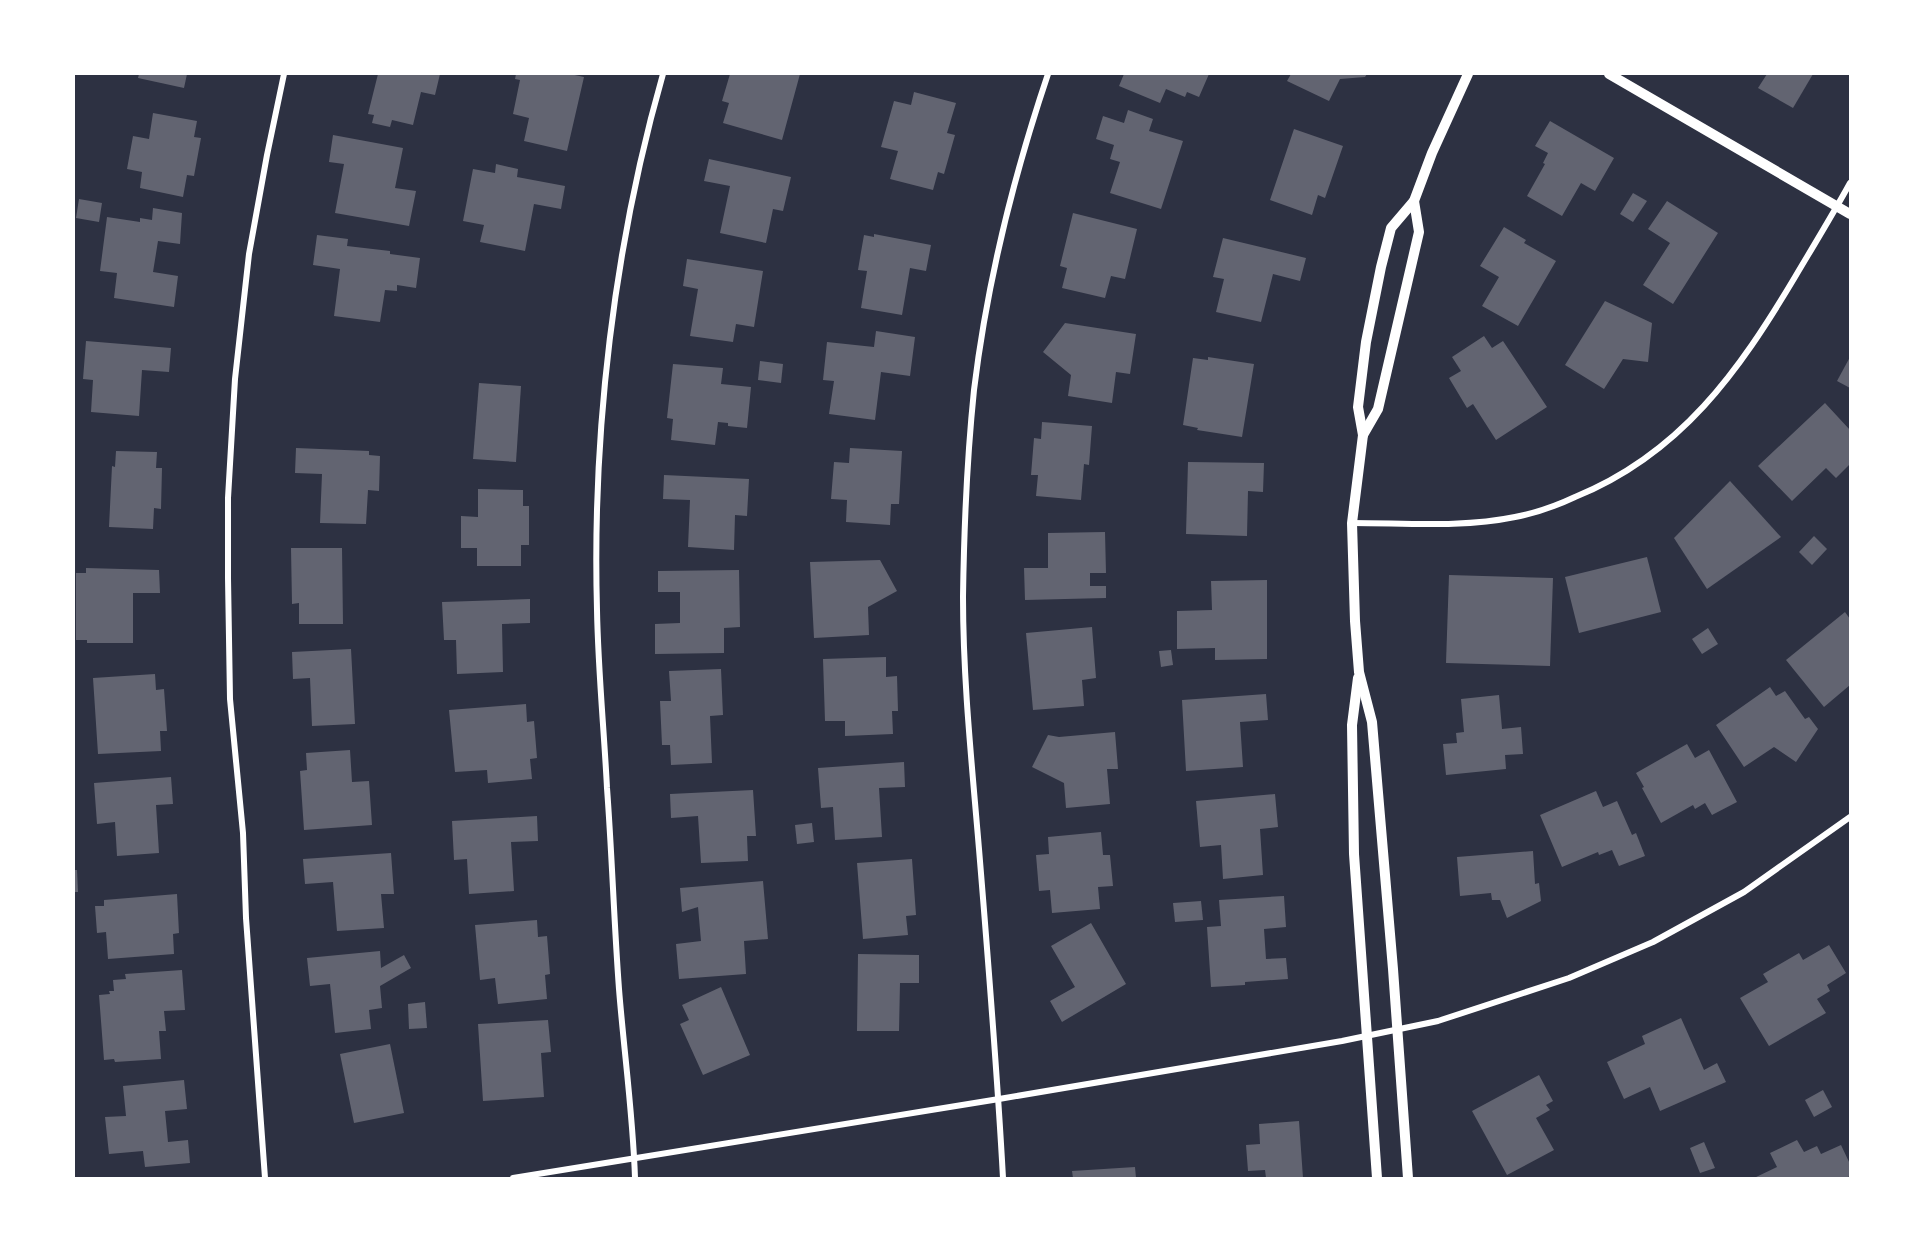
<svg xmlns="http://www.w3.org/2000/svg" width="1924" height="1252" font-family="'Roboto Serif',serif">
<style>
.building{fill:#626471}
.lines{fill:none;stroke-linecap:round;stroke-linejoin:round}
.minor{stroke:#fff;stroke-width:6}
.tertiary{stroke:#fff;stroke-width:10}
</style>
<rect width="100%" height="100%" fill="#2d3142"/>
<g class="building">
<path d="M139,74H187L184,88L138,78Z"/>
<path d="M378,74H440L435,95L421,92L413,125L392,120L390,127L372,123L374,115L368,114Z"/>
<path d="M516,74H570L584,77L567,151L524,141L529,118L513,114L520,80L515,79Z"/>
<path d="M730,74H800L782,140L723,123L729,103L722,101Z"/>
<path d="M1124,74H1209L1199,97L1187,92L1185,97L1166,89L1160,103L1119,86Z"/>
<path d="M1291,74H1367L1365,77L1340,79L1329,101L1287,81Z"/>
<path d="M1767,74H1813L1793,108L1758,88Z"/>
<path d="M914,92L956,103L947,133L955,135L944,174L938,172L933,190L890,179L898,151L881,147L894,101L911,105Z"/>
<path d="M1128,110L1153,119L1149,131L1183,141L1161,209L1110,193L1120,162L1110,159L1114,145L1096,139L1103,116L1124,123Z"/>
<path d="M153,113L197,121L194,137L201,138L194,176L187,175L183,197L140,188L142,172L127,169L133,136L149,139Z"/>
<path d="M1550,121L1614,158L1595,191L1581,183L1562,216L1527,196L1545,164L1543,163L1548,153L1535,146Z"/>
<path d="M1294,129L1343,146L1325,198L1318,195L1312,215L1270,200Z"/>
<path d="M333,135L403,148L395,188L416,191L409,226L335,213L344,164L329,162Z"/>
<path d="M709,159L791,177L783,211L773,209L766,243L720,233L730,186L704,181Z"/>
<path d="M496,164L518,169L517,177L565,186L561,209L534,204L525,251L480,242L484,225L463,221L473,169L495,173Z"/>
<path d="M1633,193L1647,201L1633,222L1620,214Z"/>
<path d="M79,199L102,203L99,222L76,218Z"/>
<path d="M1667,201L1718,233L1673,304L1643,285L1670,243L1648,229Z"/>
<path d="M153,208L182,213L180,244L158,241L153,272L178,276L174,307L114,298L117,273L100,271L107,217L140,222V218L152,220Z"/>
<path d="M1073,213L1137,229L1125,279L1111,276L1105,298L1062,288L1067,268L1060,266Z"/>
<path d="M1504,227L1526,240L1524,243L1556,261L1518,326L1482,306L1499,277L1480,266Z"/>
<path d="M874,234L931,245L926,271L910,268L902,315L861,308L867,271L858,270L861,252L864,235L874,237Z"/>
<path d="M317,235L348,239L347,246L390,251V254L420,258L416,288L397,285V291L385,290L380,322L334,316L340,269L313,265Z"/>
<path d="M1223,238L1306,258L1300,281L1273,274L1261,322L1216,312L1224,279L1213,277Z"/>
<path d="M687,259L763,271L754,327L736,324L733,342L690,336L698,289L683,286Z"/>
<path d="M1605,301L1652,323L1648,362L1623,359L1604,389L1565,365Z"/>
<path d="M1065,323L1136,334L1130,374L1116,372L1112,403L1068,396L1071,375L1043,352Z"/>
<path d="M876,331L915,337L910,376L881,372L875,420L829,414L834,381L823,380L827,342L874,347Z"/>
<path d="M1484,336L1492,348L1503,341L1547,407L1496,440L1473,404L1467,408L1449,378L1461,371L1452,357Z"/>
<path d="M86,341L171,348L169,372L142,370L139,416L91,412L93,380L83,379Z"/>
<path d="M1208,357L1254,364L1242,437L1197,430L1198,428L1183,425L1193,358L1208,360Z"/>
<path d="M1850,357V388L1837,381Z"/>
<path d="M760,361L783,364L781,383L758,380Z"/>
<path d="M673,364L723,368L721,384L751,387L747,428L728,426V423L718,422L715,445L671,440L673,419L667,418Z"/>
<path d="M479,383L521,386L516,462L473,459Z"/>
<path d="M1825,403L1850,430V464L1836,478L1826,468L1792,501L1758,466Z"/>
<path d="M1042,422L1092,426L1089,465L1084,464L1081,500L1036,496L1038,475H1031L1034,438L1041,439Z"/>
<path d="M296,448L369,451V455L380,456L379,491L368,490L366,524L320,523L322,474L295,473Z"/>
<path d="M850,448L902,451L899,504H891L890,525L846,522L847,500L831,499L834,462L849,463Z"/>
<path d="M116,451L157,452L156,468H162L161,509L154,508L153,529L109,527L112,466L115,467Z"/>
<path d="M1188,462L1264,463L1263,492L1248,491L1247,536L1186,534Z"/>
<path d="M664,475L749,479L747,516L735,515L734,550L688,547L690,500L663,499Z"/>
<path d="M1730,481L1781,537L1707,589L1674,538Z"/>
<path d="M478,489L523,490V506H529V545H521V566H477V548H461V516L478,517Z"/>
<path d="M1105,532L1106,573H1090V586H1106V598L1025,600L1024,568H1048V533Z"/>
<path d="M1814,536L1827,549L1812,565L1799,552Z"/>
<path d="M291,548H342L343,624H299V603L292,604Z"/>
<path d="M1647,557L1661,612L1579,633L1565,577Z"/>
<path d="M880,560L897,591L868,607L869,635L814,638L810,562Z"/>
<path d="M86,568L159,570L160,593H133V643H87V640H76V573H86Z"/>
<path d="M739,570L740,627L724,628V653L655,654V624L680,623V592H658V571Z"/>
<path d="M1449,575L1553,578L1550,666L1446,663Z"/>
<path d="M1267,580V659L1215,660V648L1177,649V611L1212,610L1211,581Z"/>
<path d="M530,599V623L502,624L503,672L457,674L456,640H444L442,602Z"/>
<path d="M1845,612L1850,619V685L1824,707L1786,660Z"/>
<path d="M1092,627L1096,678L1082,680L1084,706L1033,710L1026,633Z"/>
<path d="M1708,628L1718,644L1702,654L1692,639Z"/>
<path d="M351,649L355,724L312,726L310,678L293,679L292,652Z"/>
<path d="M1171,650L1173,665L1161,667L1159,651Z"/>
<path d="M886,657V677L897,676L898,711H892L893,734L845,736V721H825L823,659Z"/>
<path d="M721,669L723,715L710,716L712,763L671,765L670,745H662L660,701H671L669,671Z"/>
<path d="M155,674L156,690L164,689L167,731H160L161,751L98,754L93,678Z"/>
<path d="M1770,687L1776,696L1785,691L1805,719L1809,717L1818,729L1796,762L1774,747L1744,767L1716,725Z"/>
<path d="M1266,694L1268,720L1240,722L1243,767L1186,771L1182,700Z"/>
<path d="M1499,695L1502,729L1521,727L1523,754L1505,755L1506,769L1446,775L1443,744L1457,743L1456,733L1464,732L1461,699Z"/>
<path d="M526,704L527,722L534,721L537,758L530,759L532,779L488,783L487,770L455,772L449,710Z"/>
<path d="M1115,732L1118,769H1107L1110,804L1066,808L1064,783L1032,767L1048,735L1059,737Z"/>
<path d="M1687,744L1695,758L1709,750L1737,802L1712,815L1705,803L1695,809L1693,805L1661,823L1642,788L1644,787L1636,773Z"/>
<path d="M350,750L352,782L369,781L372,825L304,830L300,771L307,770L306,753Z"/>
<path d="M904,762L905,787L879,788L882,837L835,840L833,807L821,808L818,768Z"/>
<path d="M171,777L173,804L156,805L159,853L117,856L115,822L97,824L94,783Z"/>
<path d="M753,790L756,836H747L748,861L701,863L698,816L671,818L670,794Z"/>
<path d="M1596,791L1603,807L1617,801L1632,835L1636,833L1645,856L1619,866L1612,850L1599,855L1598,852L1562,867L1540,815Z"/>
<path d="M1275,794L1278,827L1260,829L1263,875L1223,879L1221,845L1200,847L1196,801Z"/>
<path d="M537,816L538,841L511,842L514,891L469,894L467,859L454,860L452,821Z"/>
<path d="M812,823L814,842L797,844L795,825Z"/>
<path d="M1101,832L1103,855H1110L1113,886L1098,887L1100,909L1052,913L1050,890L1039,891L1036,855L1049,854L1048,837Z"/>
<path d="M1533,851L1535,884L1539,883L1541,901L1507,918L1500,900H1492L1491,893L1460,896L1457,857Z"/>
<path d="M391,853L394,894H381L384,928L337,931L333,882L305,884L303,859Z"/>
<path d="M912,859L916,915L906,916L908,935L863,939L857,863Z"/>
<path d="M74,870H77L78,892H74Z"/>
<path d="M763,881L768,939L744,941L746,974L679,979L676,944L701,941L698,907L682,912L680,888Z"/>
<path d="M177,894L179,933L173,934L174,954L108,959L106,932L97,933L95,906H104V900Z"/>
<path d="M1284,896L1286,927L1264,929L1266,959L1286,958L1288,979L1245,982V985L1211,987L1207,927L1221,926L1219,900Z"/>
<path d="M1201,901L1203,920L1175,922L1173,903Z"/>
<path d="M537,920L538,937L547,936L550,974L545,975L547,999L498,1004L495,978L480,980L475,925Z"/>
<path d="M1091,923L1126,984L1062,1022L1050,1001L1075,987L1051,946Z"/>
<path d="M1829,945L1846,973L1827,985L1830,991L1817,999L1826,1013L1769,1046L1740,998L1768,982L1763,974L1799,953L1803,960Z"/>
<path d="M380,951L381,968L404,955L411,968L380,986L382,1008L369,1010L371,1029L335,1033L330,984L310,986L307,958Z"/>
<path d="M858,954L919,955V983H900L899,1031H857Z"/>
<path d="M182,970L185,1010L164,1011L166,1031H159L161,1059L115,1062L114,1059L104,1060L99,995L110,994L109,991H114L113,980L126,979L125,974Z"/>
<path d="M721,987L750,1055L703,1075L680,1024L689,1020L682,1005Z"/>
<path d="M425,1002L427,1028L409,1029L408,1004Z"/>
<path d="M1681,1018L1704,1070L1717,1063L1726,1082L1660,1111L1650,1087L1624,1099L1607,1062L1645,1044L1642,1036Z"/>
<path d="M548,1020L551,1052L541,1053L544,1097L483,1101L478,1024Z"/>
<path d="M390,1044L404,1113L354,1123L340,1054Z"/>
<path d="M1539,1075L1553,1101L1546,1105L1550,1110L1536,1118L1554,1150L1507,1175L1472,1111Z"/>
<path d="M184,1080L187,1109L165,1111L168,1142L188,1140L190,1163L145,1167L143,1151L109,1154L105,1117L126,1116L123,1086Z"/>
<path d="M1823,1090L1832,1107L1814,1117L1805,1100Z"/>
<path d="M1299,1121L1303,1178H1266L1265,1170L1248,1171L1246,1145L1260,1144L1259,1124Z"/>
<path d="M1797,1140L1804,1152L1817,1146L1821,1154L1841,1145L1850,1164V1176L1846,1178H1754L1777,1167L1770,1153Z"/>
<path d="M1704,1142L1715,1168L1700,1173L1690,1148Z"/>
<path d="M1135,1167L1136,1178H1073L1072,1171Z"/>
</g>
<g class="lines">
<g class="minor">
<path d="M1352,523C1406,523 1462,528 1515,517C1536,513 1556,506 1575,497C1681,454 1739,371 1795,277C1814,245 1833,214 1850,183"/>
<path d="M265,1178L246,918L243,833L230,699L228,578V498L235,379L249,254L267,155L284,74"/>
<path d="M513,1178L999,1099L1342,1041L1438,1021L1569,978L1653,942L1744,892L1850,817"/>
<path d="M635,1178C633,1115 624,1052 619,989C614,922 612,855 607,788C604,729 598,669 597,610C592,432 614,245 663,74"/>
<path d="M1003,1178C997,1068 988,958 979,849C972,765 963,681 963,597C964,528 967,458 974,390C987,283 1014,175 1048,74"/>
</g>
<g class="tertiary">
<path d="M1609,74L1850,214"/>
<path d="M1363,435L1378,409L1419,232L1414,201"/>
<path d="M1358,678L1352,725L1354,854L1377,1178"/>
<path d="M1408,1178L1393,969L1372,722L1359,672L1355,621L1352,523L1363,435L1358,407L1366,342L1381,267L1391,228L1414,201L1432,153L1468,74"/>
</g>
</g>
<rect width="1924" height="1252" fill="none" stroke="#ffffff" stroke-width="150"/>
</svg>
